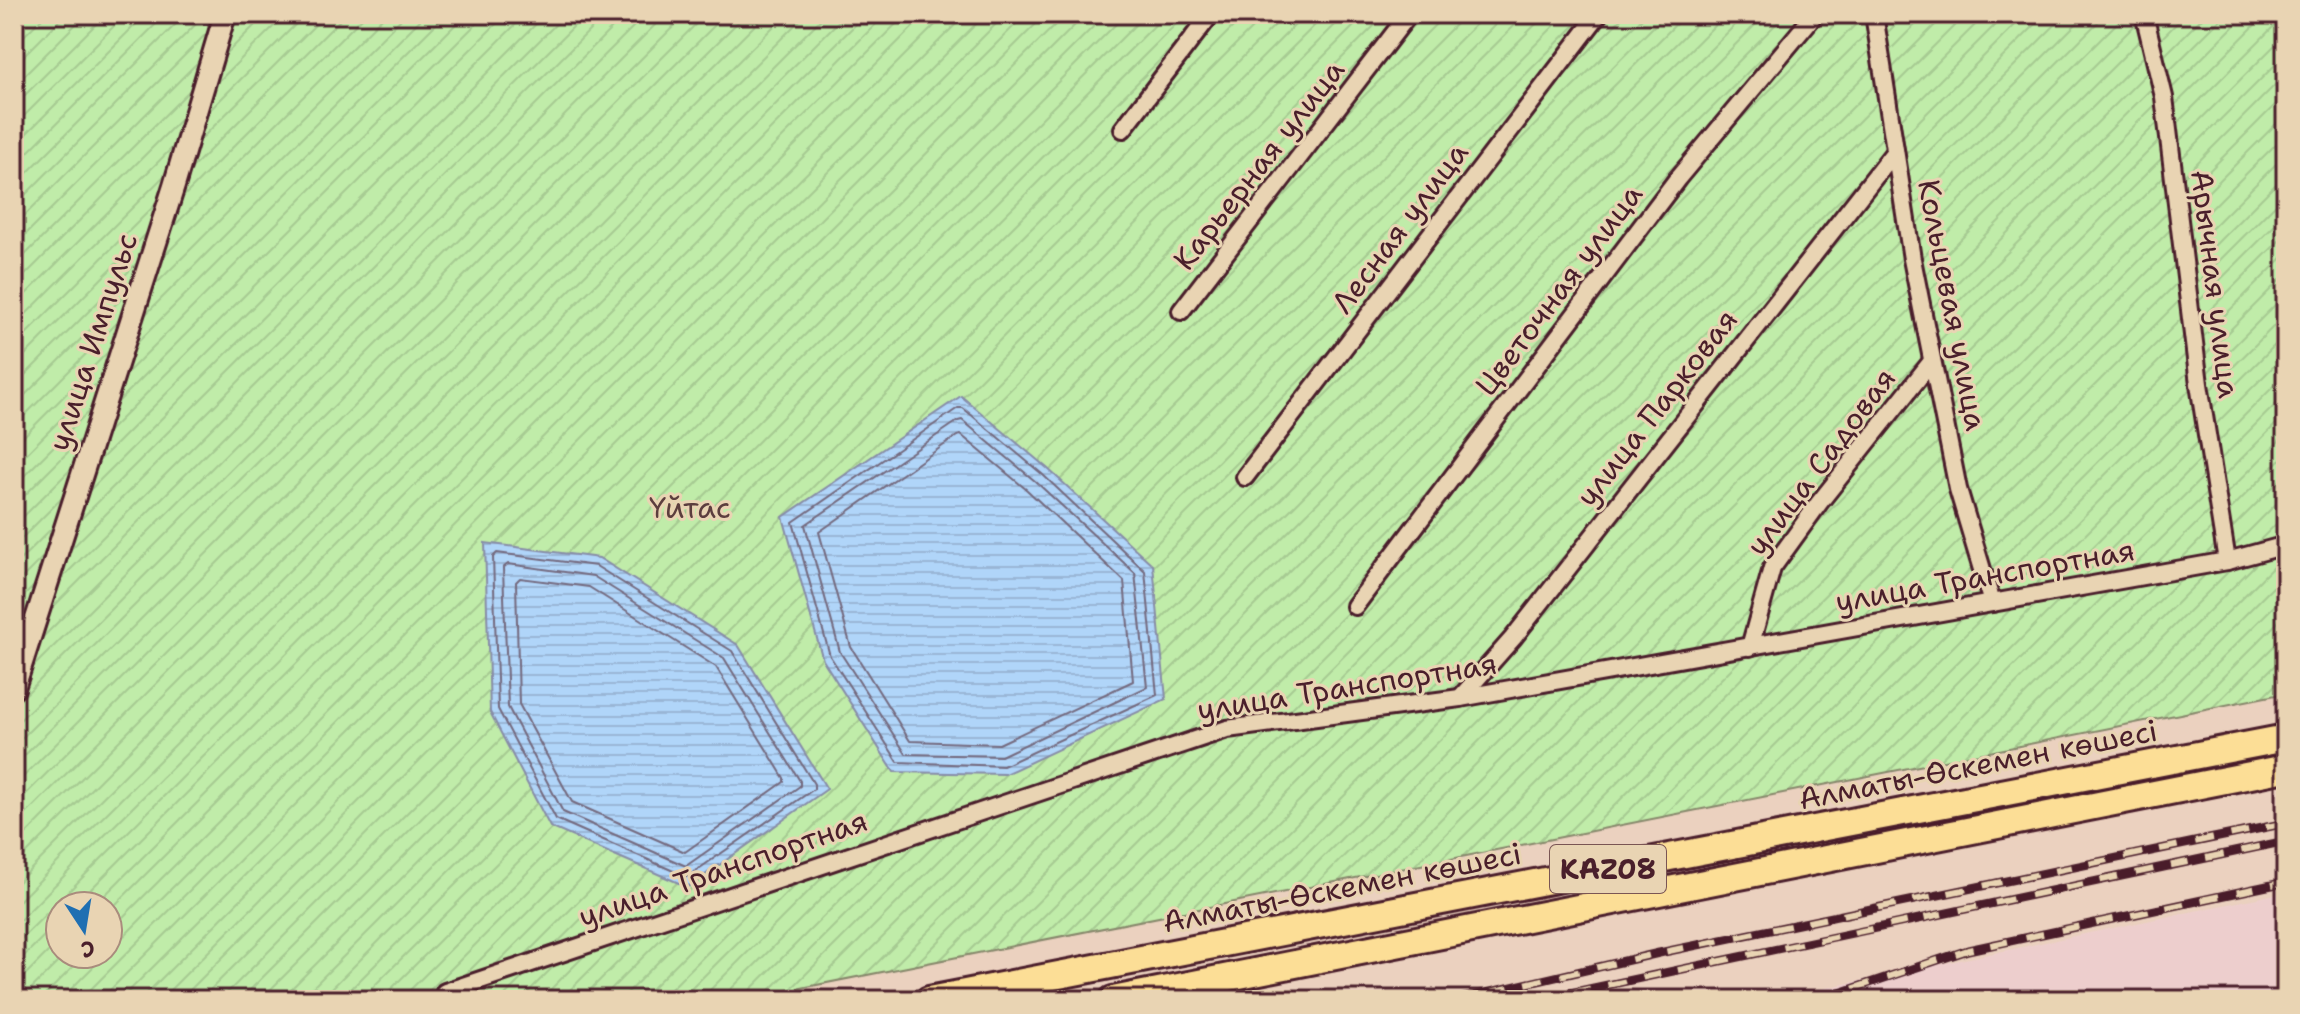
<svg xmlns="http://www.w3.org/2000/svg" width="2300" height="1014" font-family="'Shantell Sans',sans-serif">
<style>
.built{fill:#edcecd}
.garden{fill:url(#garden-furrows);stroke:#85866a;stroke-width:2;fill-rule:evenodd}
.water{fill:url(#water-rules);stroke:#878ca7;stroke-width:2}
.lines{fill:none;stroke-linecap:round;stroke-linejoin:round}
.shore{stroke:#73687d;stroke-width:2}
.minor-casing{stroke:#4a1f2b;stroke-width:22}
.tertiary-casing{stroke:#4a1f2b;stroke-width:26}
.trunk-casing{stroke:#4a1f2b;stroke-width:32}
.minor{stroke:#e9d4b3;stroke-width:16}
.tertiary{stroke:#e9d4b3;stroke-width:20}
.trunk{stroke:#fcde96;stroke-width:26}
.rail-casing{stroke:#4a1f2b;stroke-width:9}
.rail{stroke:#e9d4b3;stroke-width:6;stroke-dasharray:18;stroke-linecap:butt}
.labels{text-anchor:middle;stroke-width:6;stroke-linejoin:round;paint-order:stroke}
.shield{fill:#e9d4b3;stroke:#7a5554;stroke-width:2}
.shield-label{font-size:28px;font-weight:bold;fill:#4a1f2b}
.street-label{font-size:30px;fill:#4a1f2b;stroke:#e9d4b3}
.park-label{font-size:30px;fill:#5c3e3e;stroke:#e9d4b3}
</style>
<defs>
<pattern id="garden-furrows" width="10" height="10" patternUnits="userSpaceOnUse" patternTransform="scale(2)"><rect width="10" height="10" fill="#c0eca9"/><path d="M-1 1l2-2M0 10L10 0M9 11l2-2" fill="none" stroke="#a6ca92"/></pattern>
<pattern id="water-rules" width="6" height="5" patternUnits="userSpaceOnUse" patternTransform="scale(2)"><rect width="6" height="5" fill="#b0d5f9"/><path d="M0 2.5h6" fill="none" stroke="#99b6d6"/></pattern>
</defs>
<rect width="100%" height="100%" fill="#ebd1bf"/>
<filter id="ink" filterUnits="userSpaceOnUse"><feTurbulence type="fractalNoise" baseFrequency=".0125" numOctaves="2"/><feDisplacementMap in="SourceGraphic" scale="16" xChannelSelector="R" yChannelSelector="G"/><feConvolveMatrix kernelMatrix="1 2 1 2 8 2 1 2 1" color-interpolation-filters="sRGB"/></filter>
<g filter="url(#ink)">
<path class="built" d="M2286,892V1000H1768Z"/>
<path class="garden" d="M14,14H2286V693L741,1000H14ZM60,906H108V954H60Z"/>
<g class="water">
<path d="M961,396L1047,468L1153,565L1166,699L1005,774L894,772L823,660L783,517Z"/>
<path d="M485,543L599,558L738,645L827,789L688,887L550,827L490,712Z"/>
</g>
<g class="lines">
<g class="shore">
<path d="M958,408H963L1042,474L1145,571L1157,695L1003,766L898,762L830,656L793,522Z"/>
<path d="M962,420L1035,481L1135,573L1147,687L1001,756L906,754L840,652L805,525L958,421Z"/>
<path d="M961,435L1027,490L1124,581L1133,681L999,744L910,741L851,647L819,532L957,436Z"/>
<path d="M497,553L596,566L732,651L814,784V789L687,877L556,819L498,709L493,557Z"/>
<path d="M508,564L593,576L724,658L800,781V786L686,866L563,812L508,707L503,568Z"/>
<path d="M520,578L589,587L716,667L784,778V782L685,852L572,802L519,704L516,582Z"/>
</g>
<g class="minor-casing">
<g id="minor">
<path d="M1874,14L1912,259L1958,489L1992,603"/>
<path d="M2144,14L2164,97L2199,384L2227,561"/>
<path d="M1123,129L1211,14"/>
<path d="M1181,311L1409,14"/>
<path d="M1245,477L1599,14"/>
<path d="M1355,606L1678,178L1815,14"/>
<path d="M1750,647L1772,568L1819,503L1932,361"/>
<path d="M1460,698L1513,638L1895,151"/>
<path d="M445,992L1227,729L1460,698L2227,561L2286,545"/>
</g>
</g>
<g class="tertiary-casing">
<path id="tertiary" d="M14,688L174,186L225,14"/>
</g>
<g class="trunk-casing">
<g id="trunk">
<path d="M929,1000L2286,738"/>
<path d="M1113,1000L2286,768"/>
</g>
</g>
<use href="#minor" class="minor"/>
<use href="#tertiary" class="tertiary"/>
<use href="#trunk" class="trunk"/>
<g class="rail-casing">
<g id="rail">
<path d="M1456,1000L1659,953L2286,823"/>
<path d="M1537,1000L2286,841"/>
<path d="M1819,1000L1968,950L2286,882"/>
</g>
</g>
<use href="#rail" class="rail"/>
</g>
</g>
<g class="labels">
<rect class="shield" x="1550" y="845" width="116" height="48" rx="6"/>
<g class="shield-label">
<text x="1608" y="879">KAZ08</text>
</g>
<g class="street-label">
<text transform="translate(1259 165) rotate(-52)" y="10">Карьерная улица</text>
<text transform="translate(1400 228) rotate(-53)" y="10">Лесная улица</text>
<text transform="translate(2215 284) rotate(83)" y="10">Арычная улица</text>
<text transform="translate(1559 290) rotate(-53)" y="10">Цветочная улица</text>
<text transform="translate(1952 305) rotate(79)" y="10">Кольцевая улица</text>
<text transform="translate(93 342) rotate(-72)" y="10">улица Импульс</text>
<text transform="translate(1657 408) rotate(-52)" y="10">улица Парковая</text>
<text transform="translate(1821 462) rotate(-53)" y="10">улица Садовая</text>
<text transform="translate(1985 576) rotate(-10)" y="10">улица Транспортная</text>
<text transform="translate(1347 687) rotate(-9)" y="10">улица Транспортная</text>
<text transform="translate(1978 765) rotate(-11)" y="10">Алматы-Өскемен көшесі</text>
<text transform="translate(723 869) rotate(-19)" y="10">улица Транспортная</text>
<text transform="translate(1342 888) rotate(-11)" y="10">Алматы-Өскемен көшесі</text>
</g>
<g class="park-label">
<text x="690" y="518">Үйтас</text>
</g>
</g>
<rect width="2300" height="1014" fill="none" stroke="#e9d4b3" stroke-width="48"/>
<rect x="24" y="24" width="2252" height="966" fill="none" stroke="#4a1f2b" stroke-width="3" filter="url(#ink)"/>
<g transform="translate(84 930) rotate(168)"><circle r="38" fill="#e9d4b3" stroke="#a98c7d" stroke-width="2"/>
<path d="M0-6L14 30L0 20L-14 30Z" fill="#1f6fb2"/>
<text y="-12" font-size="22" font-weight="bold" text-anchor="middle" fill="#4a1f2b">С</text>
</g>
</svg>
